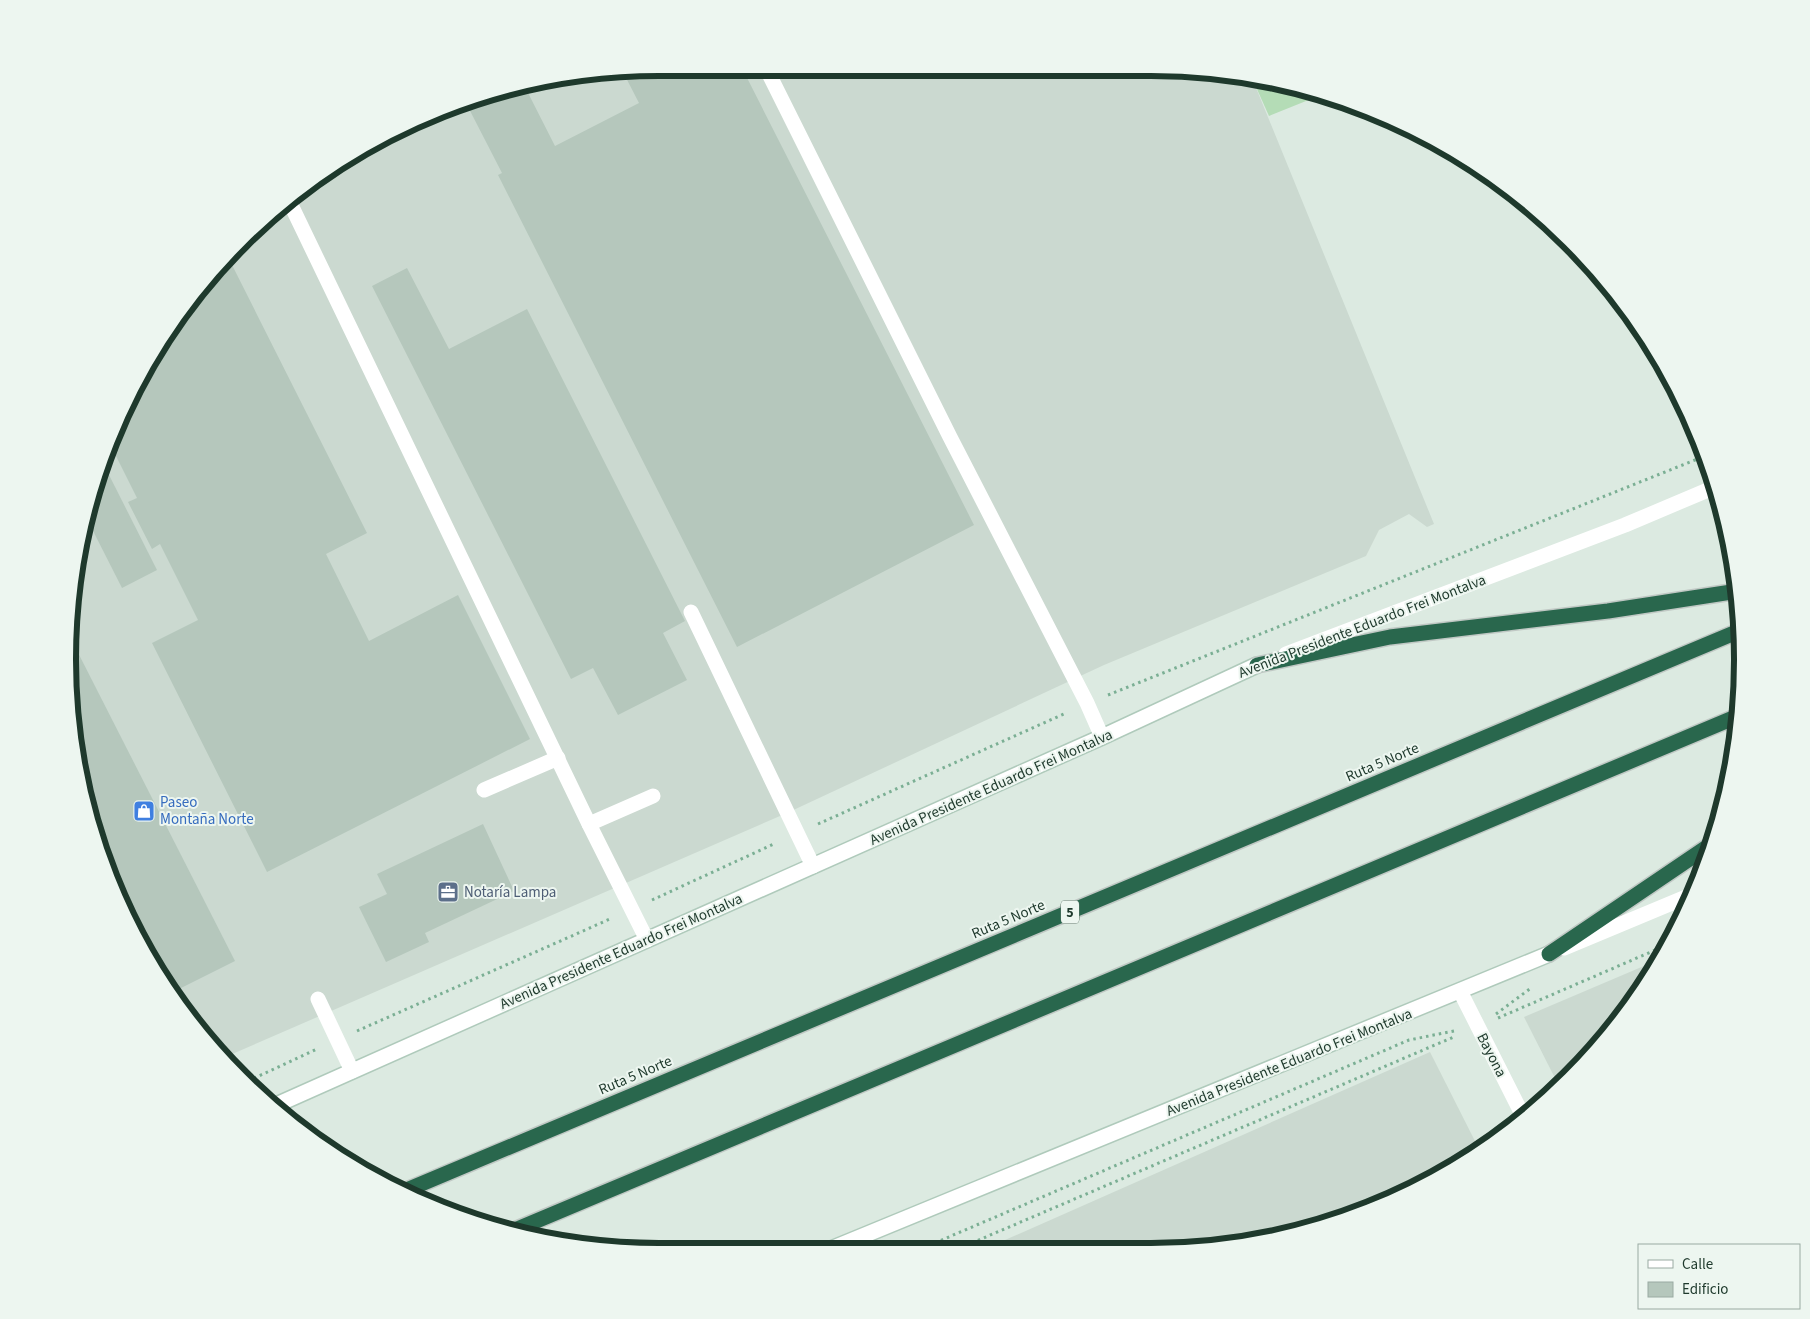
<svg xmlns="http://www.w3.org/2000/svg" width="1810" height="1319" font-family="'Source Sans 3',sans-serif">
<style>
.built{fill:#cbd9d0}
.green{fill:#b4dcb6}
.building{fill:#b5c7bc}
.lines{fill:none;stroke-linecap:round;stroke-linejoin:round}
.secondary-casing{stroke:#afcabb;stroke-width:18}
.motorway-casing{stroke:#c0c8c4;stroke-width:18}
.path{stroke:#7baf94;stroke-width:3;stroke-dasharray:2.5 4;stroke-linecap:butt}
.service{stroke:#fff;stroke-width:15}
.minor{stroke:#fff;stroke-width:15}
.tertiary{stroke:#fff;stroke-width:15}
.secondary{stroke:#fff;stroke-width:15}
.motorway{stroke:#29674d;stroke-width:15}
.labels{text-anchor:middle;stroke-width:4;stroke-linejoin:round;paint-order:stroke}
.shield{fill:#edf6f0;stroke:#5c7267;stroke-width:1}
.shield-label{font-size:14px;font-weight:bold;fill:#1e392c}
.street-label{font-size:15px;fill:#1e392c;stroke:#edf6f0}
.shop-label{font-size:15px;fill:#366cbe;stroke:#edf6f0;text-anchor:start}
.service-label{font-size:15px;fill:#4e5e75;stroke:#edf6f0;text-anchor:start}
.rim{fill:none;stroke:#1e392c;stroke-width:6}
</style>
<rect width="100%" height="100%" fill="#dceae1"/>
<g class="built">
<path d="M660,68H1151L1252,78L1434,524L1427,527L1409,514L1379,530L1366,556L1104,665L787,813L223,1058L214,1050L147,956L113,886L73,736L69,621L79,544L128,398L214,269L331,167L398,128L506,88Z"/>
<path d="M1658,960L1620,1020L1559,1086L1524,1017Z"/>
<path d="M1430,1052L1480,1151L1377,1206L1228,1246L987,1248Z"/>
</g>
<path class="green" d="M1252,78L1266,79L1321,95L1269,116Z"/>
<g class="building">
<path d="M660,68H742L974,525L737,647L498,175L502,173L466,103L506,88L524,85L555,146L639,103L623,72Z"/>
<path d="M228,257L367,533L326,554L369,641L458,595L530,739L267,872L152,643L198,620L160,544L152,549L128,502L137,498L112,448L128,398L214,269Z"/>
<path d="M407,268L449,349L527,309L685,621L663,633L687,680L618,715L593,668L571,679L372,286Z"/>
<path d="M105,467L157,570L122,588L87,519Z"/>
<path d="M69,635L235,961L173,992L162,977L109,872L73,736Z"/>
<path d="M483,824L514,891L425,933L429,942L386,962L359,907L387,894L377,874Z"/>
</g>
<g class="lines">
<g class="secondary-casing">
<g id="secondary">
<path d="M274,1106L1102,737L1257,665"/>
<path d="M831,1249L1549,954"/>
</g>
</g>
<g class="motorway-casing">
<g id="motorway">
<path d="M1257,665L1390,637L1608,611L1738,591"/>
<path d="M1549,954L1710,845"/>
<path d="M402,1192L1739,631"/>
<path d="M510,1232L1738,716"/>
</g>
</g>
<g class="path">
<path d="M1108,695L1705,456"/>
<path d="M818,824L1066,713"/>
<path d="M652,900L776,843"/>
<path d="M1496,1014L1531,988"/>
<path d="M1498,1018L1667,945"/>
<path d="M357,1031L610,919"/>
<path d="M248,1081L317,1049"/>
<path d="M923,1248L1409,1040L1454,1031"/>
<path d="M960,1248L1456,1036"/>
</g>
<g class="service">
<path d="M766,68L950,437L1087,703L1102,737"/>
<path d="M292,207L589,824L647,940"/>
<path d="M691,612L813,866"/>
<path d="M484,790L558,758"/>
<path d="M589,824L653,796"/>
<path d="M318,999L352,1071"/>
</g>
<path class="minor" d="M1460,991L1524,1118"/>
<g class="tertiary">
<path d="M1286,654L1625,525L1715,487"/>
<path d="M1564,948L1691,895"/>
</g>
<use href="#secondary" class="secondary"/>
<use href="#motorway" class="motorway"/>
</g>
<defs>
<g id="shop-square" transform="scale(1.125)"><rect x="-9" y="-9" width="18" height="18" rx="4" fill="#3f7fe0" stroke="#edf6f0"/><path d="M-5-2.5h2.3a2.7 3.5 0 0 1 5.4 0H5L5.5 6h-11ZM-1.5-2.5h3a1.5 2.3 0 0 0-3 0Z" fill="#fff"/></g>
<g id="office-square" transform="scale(1.125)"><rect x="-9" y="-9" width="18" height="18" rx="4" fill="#5c6f8a" stroke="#edf6f0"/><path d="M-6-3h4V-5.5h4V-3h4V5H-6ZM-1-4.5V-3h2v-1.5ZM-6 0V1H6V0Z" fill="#fff"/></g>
</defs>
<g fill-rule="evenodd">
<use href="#shop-square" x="144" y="811"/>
<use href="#office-square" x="448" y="892"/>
</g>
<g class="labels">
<rect class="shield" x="1061" y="900.5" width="18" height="23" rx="4"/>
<g class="shield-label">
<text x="1070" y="917">5</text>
</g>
<g class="street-label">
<text transform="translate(1362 626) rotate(-21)" y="5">Avenida Presidente Eduardo Frei Montalva</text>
<text transform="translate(1382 762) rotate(-23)" y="5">Ruta 5 Norte</text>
<text transform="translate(991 787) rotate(-24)" y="5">Avenida Presidente Eduardo Frei Montalva</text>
<text transform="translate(1008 919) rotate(-23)" y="5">Ruta 5 Norte</text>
<text transform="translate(621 951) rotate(-24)" y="5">Avenida Presidente Eduardo Frei Montalva</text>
<text transform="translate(1492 1055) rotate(63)" y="5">Bayona</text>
<text transform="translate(1289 1062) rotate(-22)" y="5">Avenida Presidente Eduardo Frei Montalva</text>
<text transform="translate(635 1075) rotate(-23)" y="5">Ruta 5 Norte</text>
</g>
<g class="shop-label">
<text x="160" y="807">Paseo<tspan x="160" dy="17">Montaña Norte</tspan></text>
</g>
<g class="service-label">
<text x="464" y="897">Notaría Lampa</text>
</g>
</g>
<path d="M0 0H1810V1319H0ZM659 76H1151A583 583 0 0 1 1734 659V660A583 583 0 0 1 1151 1243H659A583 583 0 0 1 76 660V659A583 583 0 0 1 659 76Z" fill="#edf6f0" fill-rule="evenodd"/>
<path class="rim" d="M659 76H1151A583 583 0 0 1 1734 659V660A583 583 0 0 1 1151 1243H659A583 583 0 0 1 76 660V659A583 583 0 0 1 659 76Z"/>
<rect x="1638" y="1244" width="162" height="65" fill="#edf6f0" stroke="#9aaaa2"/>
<rect x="1648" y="1260" width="25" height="8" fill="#ffffff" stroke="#9aaaa2"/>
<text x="1682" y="1269" font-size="15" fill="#1e392c">Calle</text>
<rect x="1648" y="1282" width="25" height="15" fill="#b5c7bc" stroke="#9aaaa2"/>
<text x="1682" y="1294" font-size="15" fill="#1e392c">Edificio</text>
</svg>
